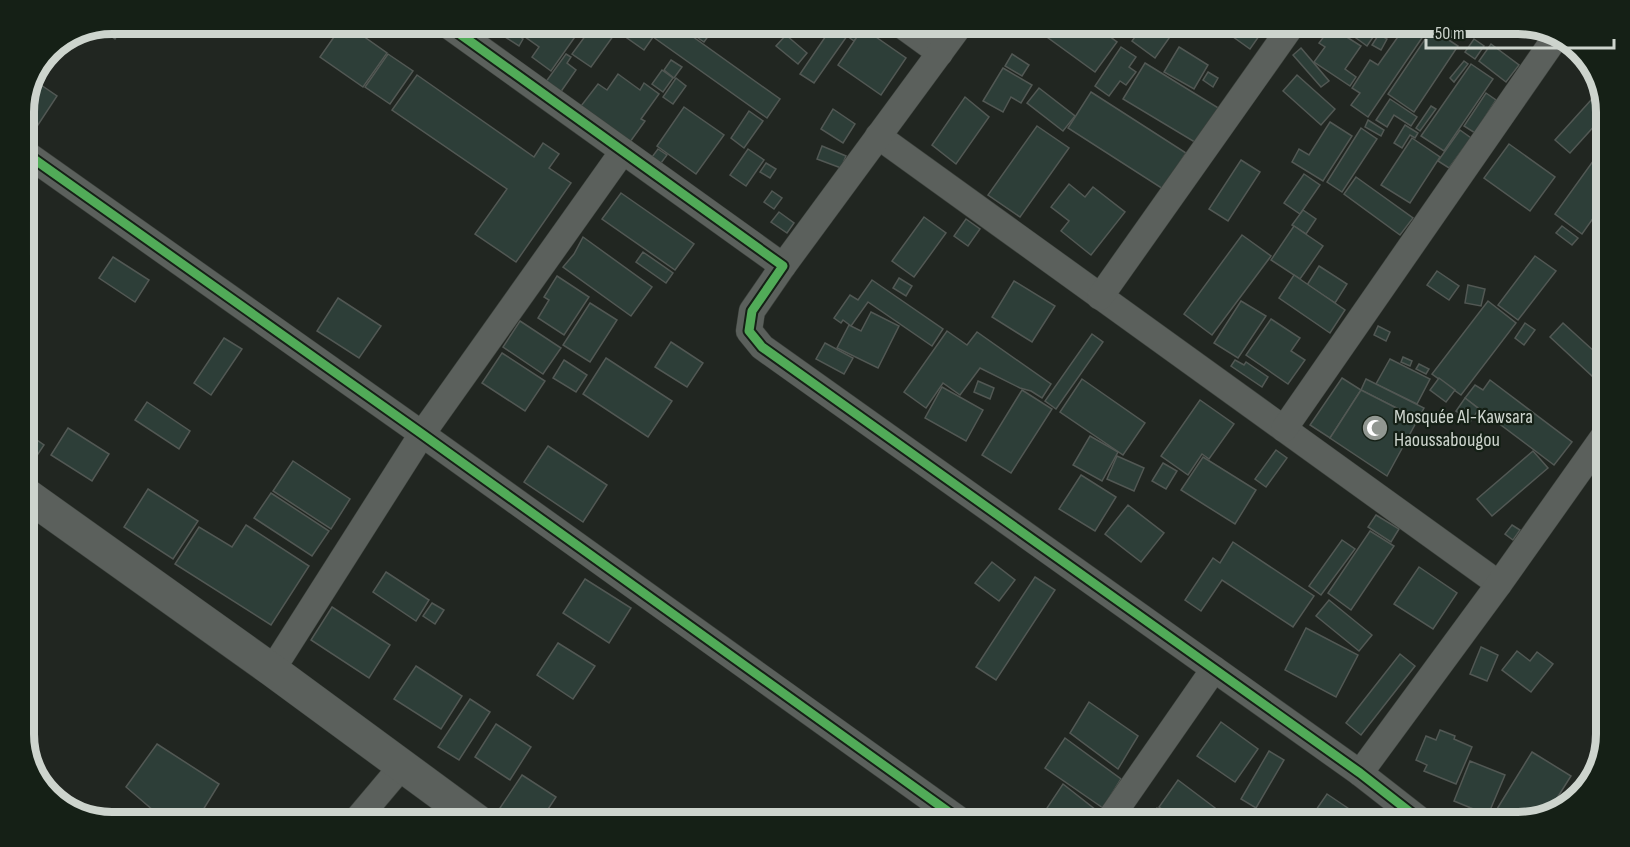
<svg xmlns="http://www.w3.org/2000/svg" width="1630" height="847" font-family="'Sofia Sans Condensed',sans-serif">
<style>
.building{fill:#2d3e38;stroke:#525854;stroke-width:1.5}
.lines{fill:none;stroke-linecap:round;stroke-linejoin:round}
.minor-casing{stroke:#3d423d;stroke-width:27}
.tertiary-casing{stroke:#3d423d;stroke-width:34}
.minor{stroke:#5b605c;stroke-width:26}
.tertiary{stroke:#5b605c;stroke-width:33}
.cycleway-casing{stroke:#152016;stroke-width:13}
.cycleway{stroke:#51ab58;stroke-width:9}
.labels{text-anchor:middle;stroke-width:4.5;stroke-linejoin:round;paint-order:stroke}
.poi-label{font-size:20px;fill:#cdd4cd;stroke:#152016;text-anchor:start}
.rim{fill:none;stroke:#cdd4cd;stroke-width:8}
</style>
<rect width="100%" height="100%" fill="#212621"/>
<g class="building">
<path d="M112,24H125L115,39L101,29Z"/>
<path d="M139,24H151L143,37L134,31Z"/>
<path d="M343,24H346L387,53L363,87L320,57Z"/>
<path d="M362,24H378L373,31Z"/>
<path d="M507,24H584L551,71L532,57L539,47Z"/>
<path d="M594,24H614L609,31L614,35L591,67L572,54Z"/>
<path d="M627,24H675L780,99L767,118L653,37L644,50L620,33Z"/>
<path d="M678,24H717L704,42Z"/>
<path d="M834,24H866L854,41L847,36L814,83L800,74Z"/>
<path d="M921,24H945L935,37Z"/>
<path d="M1029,24H1093L1117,42L1095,72Z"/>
<path d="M1093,24H1108L1103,32Z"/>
<path d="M1112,24H1132L1125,33Z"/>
<path d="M1144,24H1179L1155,58L1132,41Z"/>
<path d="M1215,24H1257L1264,29L1250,49Z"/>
<path d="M1343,24H1382L1367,46L1341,27Z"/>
<path d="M1407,24L1424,35L1368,117L1351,105L1360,93L1352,88L1370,60L1378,65Z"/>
<path d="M1457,24H1483L1471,37Z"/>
<path d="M1331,27L1361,46L1345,69L1356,77L1350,86L1314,62L1325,47L1319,43Z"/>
<path d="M863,28L906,58L881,95L838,65Z"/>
<path d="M510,29L523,39L519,46L505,37Z"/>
<path d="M1432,29L1458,46L1414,112L1388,94Z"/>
<path d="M1379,34L1387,39L1381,50L1372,45Z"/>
<path d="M786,35L807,53L798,64L776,46Z"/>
<path d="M1474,39L1484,46L1475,59L1465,52Z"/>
<path d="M1491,44L1519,65L1506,82L1479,61Z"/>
<path d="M1121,47L1136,57L1129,67L1136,72L1126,85L1120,81L1109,96L1095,86Z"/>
<path d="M1179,47L1208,65L1194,89L1164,72Z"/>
<path d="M1301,48L1329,81L1321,87L1293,55Z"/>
<path d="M388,54L413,71L390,104L365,87Z"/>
<path d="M566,54L571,57L567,63L576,70L560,93L545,83Z"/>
<path d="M1012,54L1029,65L1022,76L1005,66Z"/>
<path d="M671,60L682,67L674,78L664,70Z"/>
<path d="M1464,61L1468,64L1454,82L1450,78Z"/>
<path d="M1145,63L1220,109L1198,144L1123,99Z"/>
<path d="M1471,64L1493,79L1444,151L1421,136Z"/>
<path d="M1003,68L1032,85L1021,103L1011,97L1003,112L983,101Z"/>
<path d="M662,70L673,78L663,92L652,84Z"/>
<path d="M1208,72L1218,78L1213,87L1203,80Z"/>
<path d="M618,74L640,90L644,83L659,94L641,119L645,121L630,142L581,106L598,84L607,90Z"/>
<path d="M417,75L534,157L543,143L559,154L549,168L571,183L516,262L475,234L507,189L392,110Z"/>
<path d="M1297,75L1335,109L1321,125L1283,91Z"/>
<path d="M676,78L686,86L673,104L663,97Z"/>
<path d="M41,85L57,96L32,134L24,129V110Z"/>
<path d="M1039,88L1075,116L1063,131L1027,103Z"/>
<path d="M1091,92L1186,153L1163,189L1068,128Z"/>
<path d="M1486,93L1496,100L1475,133L1464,126Z"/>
<path d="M965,97L989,117L956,164L932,145Z"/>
<path d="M1390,99L1417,117L1411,126L1394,115L1387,127L1376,120Z"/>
<path d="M1591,100L1606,113L1570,153L1555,140Z"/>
<path d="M1431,106L1436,109L1420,131L1416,128Z"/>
<path d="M684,107L724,135L696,174L657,146Z"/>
<path d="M833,109L855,124L843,143L821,129Z"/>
<path d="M749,111L763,121L744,148L731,138Z"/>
<path d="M1368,120L1384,130L1381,136L1365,127Z"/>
<path d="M1330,122L1352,136L1323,181L1292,162L1299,149L1309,155Z"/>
<path d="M1405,125L1418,133L1415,138L1410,135L1402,148L1394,143Z"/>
<path d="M1037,126L1069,148L1020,217L988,195Z"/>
<path d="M1361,128L1377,139L1342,192L1327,182Z"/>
<path d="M1460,130L1471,138L1449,168L1438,161Z"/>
<path d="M1412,138L1440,157L1410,203L1381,185Z"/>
<path d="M1509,144L1555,177L1530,211L1484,178Z"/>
<path d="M822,146L846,156L841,168L817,159Z"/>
<path d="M658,149L667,155L661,163L652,157Z"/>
<path d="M748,149L764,160L746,186L730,175Z"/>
<path d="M1601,150L1606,154V200L1582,234L1555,214Z"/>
<path d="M1241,160L1260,172L1228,221L1209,209Z"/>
<path d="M766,163L776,169L770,178L760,172Z"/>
<path d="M1304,174L1320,185L1300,214L1284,203Z"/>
<path d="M1356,177L1413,218L1400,235L1344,194Z"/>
<path d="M1069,184L1085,197L1093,187L1125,212L1091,255L1061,231L1069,221L1051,207Z"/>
<path d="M772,191L782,198L774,209L764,202Z"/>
<path d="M621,193L694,244L675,270L602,219Z"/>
<path d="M1303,210L1316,219L1306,234L1292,225Z"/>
<path d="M779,212L794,223L787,233L771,222Z"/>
<path d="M924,217L946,233L914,277L892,261Z"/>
<path d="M966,219L980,229L968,246L954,236Z"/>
<path d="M1294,226L1323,246L1300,279L1271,260Z"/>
<path d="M1562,226L1578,238L1572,245L1556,233Z"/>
<path d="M1242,235L1271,256L1212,335L1184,314Z"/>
<path d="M583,237L652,287L631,316L563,267L574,254Z"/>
<path d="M643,252L673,273L666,283L636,262Z"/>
<path d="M1535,256L1556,271L1518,320L1498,305Z"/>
<path d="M113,257L149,280L135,302L99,278Z"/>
<path d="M1319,266L1347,284L1335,303L1307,285Z"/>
<path d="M1437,271L1459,286L1449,300L1427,285Z"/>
<path d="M1294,275L1345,310L1330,333L1279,298Z"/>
<path d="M557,276L589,297L564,335L538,318L549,300L544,297Z"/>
<path d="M899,278L912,286L906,296L893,288Z"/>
<path d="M872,280L943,329L932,346L868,302L851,326L843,320L841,323L834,318L850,295L858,300Z"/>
<path d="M1014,281L1055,306L1032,342L992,317Z"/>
<path d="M1468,285L1485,289L1481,306L1465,303Z"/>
<path d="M338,298L381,326L359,358L317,331Z"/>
<path d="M1241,301L1266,316L1238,358L1214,343Z"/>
<path d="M1488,301L1516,323L1461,395L1432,374Z"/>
<path d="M590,303L617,320L590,362L563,345Z"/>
<path d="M871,312L899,326L878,368L837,348L849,325L861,331Z"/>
<path d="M1606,313V337L1594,328Z"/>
<path d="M1271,319L1300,338L1291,351L1305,360L1288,384L1246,355Z"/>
<path d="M520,321L561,348L543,374L503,347Z"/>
<path d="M1525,323L1535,330L1524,345L1515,338Z"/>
<path d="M1563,323L1606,362L1605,388L1550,337Z"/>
<path d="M1378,326L1390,332L1386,341L1374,335Z"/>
<path d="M947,331L967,345L977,332L1051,384L1042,398L1031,391L1020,388L980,368L960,395L943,383L926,408L904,392Z"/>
<path d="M1092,334L1103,342L1056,409L1045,401Z"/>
<path d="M224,338L242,349L211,395L194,383Z"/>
<path d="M671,342L703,363L687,387L655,367Z"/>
<path d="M825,343L853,358L844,374L816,359Z"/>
<path d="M502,353L545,381L525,411L482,383Z"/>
<path d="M1403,357L1412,361L1410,366L1401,362Z"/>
<path d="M606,358L672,401L648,437L583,394Z"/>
<path d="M1390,359L1430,379L1417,404L1376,384Z"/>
<path d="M564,360L587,375L576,392L553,378Z"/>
<path d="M1235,360L1244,365L1246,362L1268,377L1262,387L1231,366Z"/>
<path d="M1419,364L1429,369L1426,374L1416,369Z"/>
<path d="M1342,378L1361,390L1330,438L1310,425Z"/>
<path d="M1439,378L1455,390L1446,402L1430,390Z"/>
<path d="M1082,379L1145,423L1123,455L1060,412Z"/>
<path d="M1366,379L1424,408L1418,419L1361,390Z"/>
<path d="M1490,380L1572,442L1554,465L1465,398L1475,385L1483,390Z"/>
<path d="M978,381L994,388L990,399L974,392Z"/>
<path d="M942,387L983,410L966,441L925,418Z"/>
<path d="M1022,390L1052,409L1011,473L982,455Z"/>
<path d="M1361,390L1418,419L1387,476L1330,438Z"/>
<path d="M1465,398L1479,409L1470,422L1456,411Z"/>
<path d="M1200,400L1234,424L1209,459L1202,454L1188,475L1161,456Z"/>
<path d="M147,402L190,431L179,449L135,420Z"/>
<path d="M68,428L109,454L92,481L51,455Z"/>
<path d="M24,431L44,445L28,469L24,466Z"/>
<path d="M1090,436L1118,452L1102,481L1073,465Z"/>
<path d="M548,446L607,485L583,522L524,482Z"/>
<path d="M1276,450L1287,458L1266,487L1255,479Z"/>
<path d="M1533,451L1548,468L1492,516L1477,499Z"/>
<path d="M1117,456L1144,468L1134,491L1107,479Z"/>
<path d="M1203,457L1256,490L1235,524L1181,490Z"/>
<path d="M293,461L350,499L331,529L273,491Z"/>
<path d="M1163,463L1177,471L1166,489L1152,481Z"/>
<path d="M1081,475L1116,497L1095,531L1059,509Z"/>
<path d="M1606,480V496L1598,490Z"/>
<path d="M148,489L198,521L173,559L124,527Z"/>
<path d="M271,493L329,531L312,556L254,518Z"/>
<path d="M1128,505L1164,533L1141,562L1105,534Z"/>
<path d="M1376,515L1399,529L1391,542L1368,527Z"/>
<path d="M246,525L309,566L271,625L175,564L199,527L232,547Z"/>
<path d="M1512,525L1520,530L1513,540L1505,534Z"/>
<path d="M1370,531L1394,546L1351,610L1328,593Z"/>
<path d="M1342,540L1355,549L1321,595L1309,586Z"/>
<path d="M1233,542L1314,596L1293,627L1222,580L1201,611L1185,600L1213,558L1220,563Z"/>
<path d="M992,562L1015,580L999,601L975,583Z"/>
<path d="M1419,567L1457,593L1433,629L1394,604Z"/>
<path d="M386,572L429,600L416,621L373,592Z"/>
<path d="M1035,577L1055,590L996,680L976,667Z"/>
<path d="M585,579L631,608L609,643L563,613Z"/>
<path d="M1329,600L1372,635L1359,651L1316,616Z"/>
<path d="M432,603L444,610L435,624L423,616Z"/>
<path d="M332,607L390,645L369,678L311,640Z"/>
<path d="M1306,628L1358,655L1336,697L1285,670Z"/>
<path d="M558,643L595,666L573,699L537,675Z"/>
<path d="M1481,647L1498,655L1487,681L1470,674Z"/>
<path d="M1517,651L1530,661L1537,652L1553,664L1531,692L1502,670Z"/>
<path d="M1400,654L1415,666L1361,735L1346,723Z"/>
<path d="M416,666L462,696L441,729L394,699Z"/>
<path d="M470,699L490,712L459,760L438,747Z"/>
<path d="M1089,702L1138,736L1118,769L1070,733Z"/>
<path d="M1221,722L1258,749L1235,782L1197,756Z"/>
<path d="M496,724L531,747L510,780L475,757Z"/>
<path d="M1440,730L1455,736L1454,739L1472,747L1456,784L1424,771L1427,765L1416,760L1426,736L1436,740Z"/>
<path d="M1065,738L1121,779L1103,808L1045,768Z"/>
<path d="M157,744L219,784L195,823H168L126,787Z"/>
<path d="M1269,751L1284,760L1256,808L1241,799Z"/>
<path d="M1532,752L1571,776L1547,814L1518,823H1490L1489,822Z"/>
<path d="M1470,761L1505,775L1488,815L1454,801Z"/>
<path d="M522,775L556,797L539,823H524L500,808Z"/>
<path d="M1178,780L1235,823H1181L1159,807Z"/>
<path d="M1063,784L1101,814L1095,823H1067L1047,808Z"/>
<path d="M1327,794L1361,817L1357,823H1307Z"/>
<path d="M1157,808L1177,823H1146Z"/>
<path d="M1036,811L1058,823H1030Z"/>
</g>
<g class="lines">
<g class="minor-casing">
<g id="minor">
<path d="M446,24L783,266L752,311L749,331L762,347L1360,773L1424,823"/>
<path d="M900,24L940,53"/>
<path d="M878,136L1499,584"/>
<path d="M24,152L422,434L964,823"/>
<path d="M783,266L961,24"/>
<path d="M1100,297L1293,24"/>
<path d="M1284,429L1558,34"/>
<path d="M272,670L422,434L623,151"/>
<path d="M1360,773L1499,584L1606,433"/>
<path d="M354,823L402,766"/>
<path d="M1107,823L1214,669"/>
</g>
</g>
<g class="tertiary-casing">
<path id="tertiary" d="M24,493L272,670L480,823"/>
</g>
<use href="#minor" class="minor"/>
<use href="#tertiary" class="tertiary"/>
<g class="cycleway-casing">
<g id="cycleway">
<path d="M446,24L783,266L752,311L749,331L762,347L1360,773L1424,823"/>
<path d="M24,152L422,434L964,823"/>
</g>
</g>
<use href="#cycleway" class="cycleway"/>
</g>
<defs>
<g id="mosque-disc" transform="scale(1.35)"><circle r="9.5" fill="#919791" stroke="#152016"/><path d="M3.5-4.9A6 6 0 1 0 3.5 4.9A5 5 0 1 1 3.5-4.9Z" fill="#fff"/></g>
</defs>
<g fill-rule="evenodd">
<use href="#mosque-disc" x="1375" y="428"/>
</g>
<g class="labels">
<g class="poi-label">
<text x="1394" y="423">Mosquée Al-Kawsara<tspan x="1394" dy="23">Haoussabougou</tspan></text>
</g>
</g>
<path d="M0 0H1630V847H0ZM112 34H1518A78 78 0 0 1 1596 112V734A78 78 0 0 1 1518 812H112A78 78 0 0 1 34 734V112A78 78 0 0 1 112 34Z" fill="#152016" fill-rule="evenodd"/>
<path class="rim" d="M112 34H1518A78 78 0 0 1 1596 112V734A78 78 0 0 1 1518 812H112A78 78 0 0 1 34 734V112A78 78 0 0 1 112 34Z"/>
<path d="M1426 39v9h188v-9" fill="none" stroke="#cdd4cd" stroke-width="3"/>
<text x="1435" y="39" font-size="18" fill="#cdd4cd" stroke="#152016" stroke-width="4.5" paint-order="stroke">50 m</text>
</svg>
